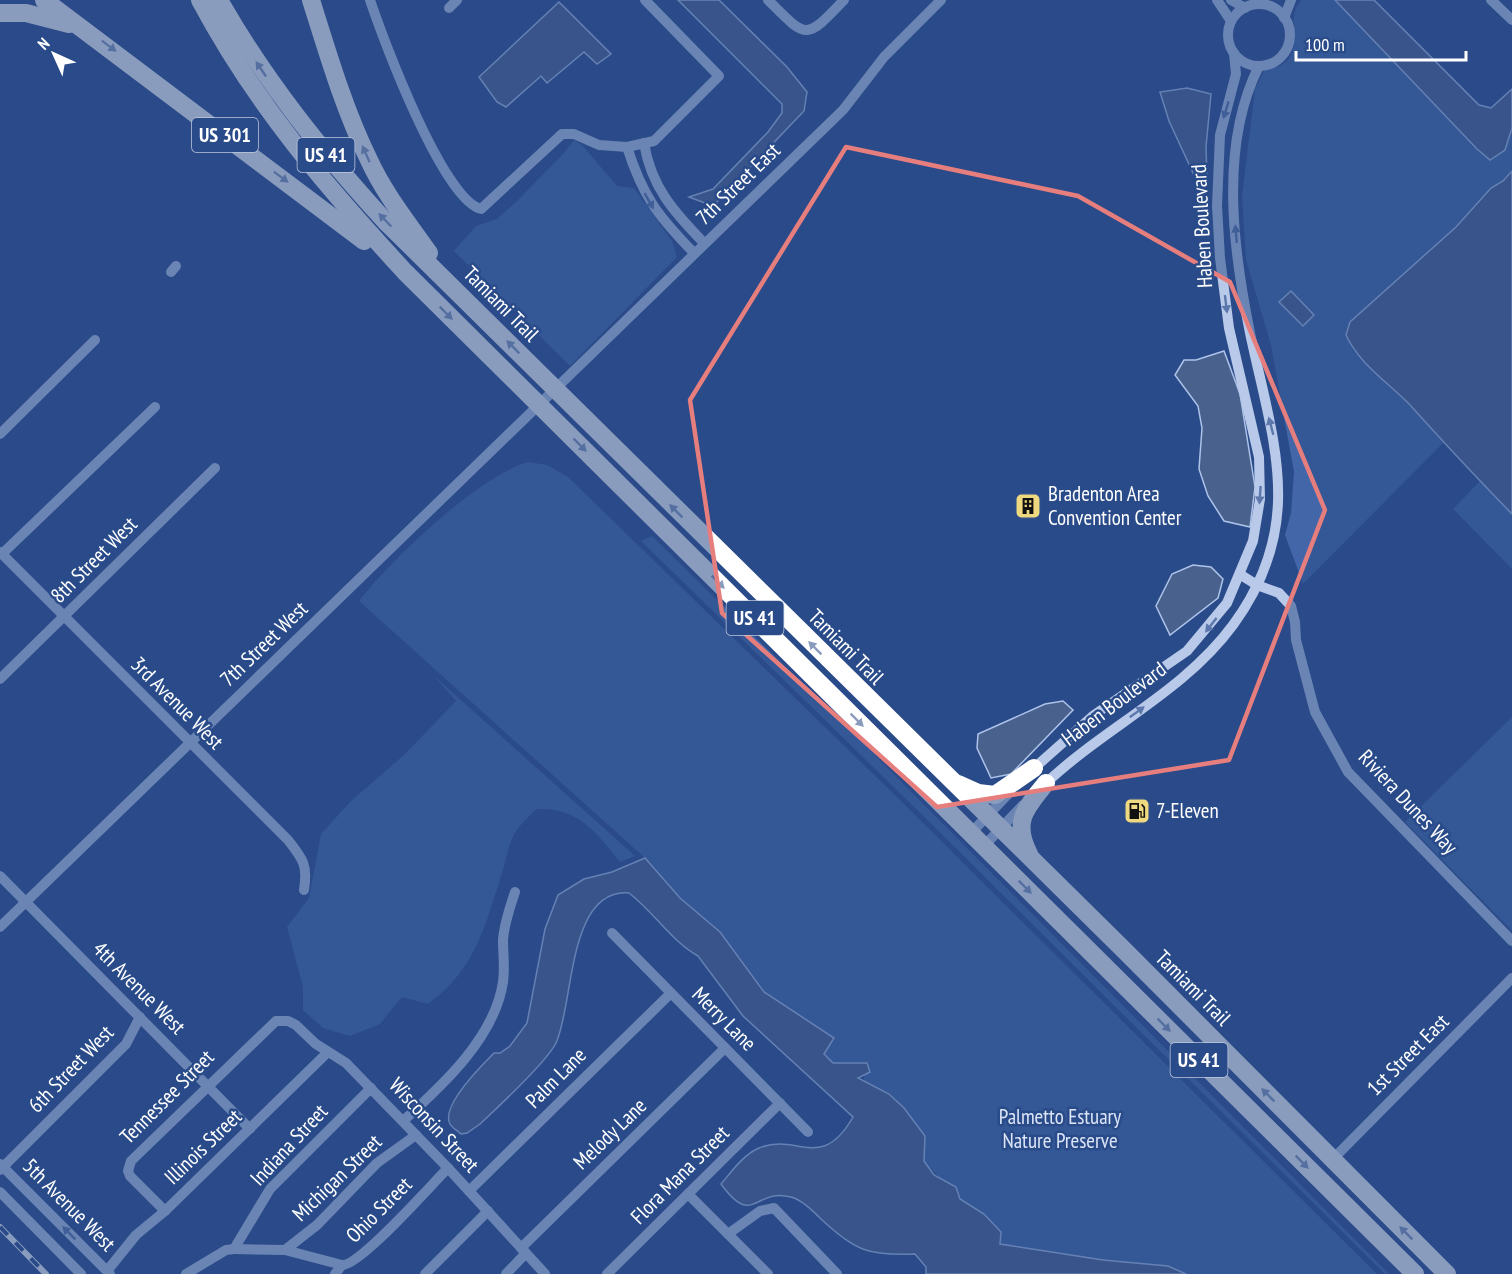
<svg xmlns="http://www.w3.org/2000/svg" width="1512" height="1274" font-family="'PT Sans Narrow',sans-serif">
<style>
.green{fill:#4266a7}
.water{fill:#49618d;stroke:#adc3e9;stroke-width:1.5}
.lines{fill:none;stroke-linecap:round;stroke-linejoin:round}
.minor{stroke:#b8c9e9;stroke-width:10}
.highway{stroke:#fff;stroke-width:18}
.rail-casing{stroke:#fff;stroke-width:6}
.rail{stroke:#2a4b89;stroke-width:4;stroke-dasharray:11;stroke-linecap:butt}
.oneway{fill:#8a9cbe}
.oneway2{fill:#5c77ab}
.marked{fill:none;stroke:#e67e7e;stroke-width:4.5;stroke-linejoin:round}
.labels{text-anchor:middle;stroke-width:5;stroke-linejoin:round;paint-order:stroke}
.shield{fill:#2a4b89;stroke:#bfc9dc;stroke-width:1.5}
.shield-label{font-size:20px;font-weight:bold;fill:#fff}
.street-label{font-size:21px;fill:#fff;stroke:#2a4b89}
.poi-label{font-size:21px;fill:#fff;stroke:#2a4b89;text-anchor:start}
.park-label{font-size:21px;fill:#dce5f7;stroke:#2a4b89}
</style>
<rect width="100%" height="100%" fill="#2a4b89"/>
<g class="green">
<path d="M1302,0H1335L1477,149L1512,128V171L1503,181L1491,188L1456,227L1350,322L1352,349L1412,407L1443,443L1303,584L1285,535L1291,513L1294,472L1271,345L1246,260L1242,197L1255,89L1264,71C1316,61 1279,21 1302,0Z"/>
<path d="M574,140L582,145L617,186L634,188L672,241L677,257L570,366L454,251L476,226L497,219L517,201L563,154Z"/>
<path d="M528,462L547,465L568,477L903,803L1377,1274H1186L1168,1266L1100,1260L1000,1244L924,1161L925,1136L889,1094L863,1083L867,1063H833L764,992L720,932L680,898L645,858L359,601C391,560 478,476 528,462Z"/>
<path d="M1481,480L1512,514V569L1453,509Z"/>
<path d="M652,536L866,746L1389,1274H1385L907,800L641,541Z"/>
<path d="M433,675L635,856L620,862C596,832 578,807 536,809C530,816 520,824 515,833C508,844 506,861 502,873C485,926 476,969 428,1004L402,997L380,1024L350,1036L323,1028L303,1010V987L287,927L309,898L321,834L350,802L405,754L456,701Z"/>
<path d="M1512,717V931L1405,822Z"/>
</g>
<g class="water">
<path d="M678,0H719L787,67L807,92L804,111L713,206L689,197L713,189L768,132L782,113V104Z"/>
<path d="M1335,0H1374L1479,105L1491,108L1512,89V128L1505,150L1490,160L1477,149Z"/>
<path d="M559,2L611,54L597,64L584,52L547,83L541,76L506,107L497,102L479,77Z"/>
<path d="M1187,88L1211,94L1206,147L1207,178L1194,175L1169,121L1160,92Z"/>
<path d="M1512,171V514C1478,479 1444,443 1411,406C1389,383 1359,364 1346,335L1350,322L1456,227L1491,188L1503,181Z"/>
<path d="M1291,291L1314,315L1303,326L1279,302Z"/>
<path d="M1224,351L1240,394L1255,487L1250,527L1224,521L1208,496L1199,469L1202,428L1198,406L1175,375L1184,360H1196Z"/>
<path d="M1193,565L1211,567L1223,579L1218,598L1170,635L1156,606L1172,574Z"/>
<path d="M1063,701L1073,710L1011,774L991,778L977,748L978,734L1045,704Z"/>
<path d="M645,858L680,898L720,932L764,992L834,1038L824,1054L833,1063H867L870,1072L858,1078L889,1094L904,1108L925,1136L924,1161L934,1175L956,1187L960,1199L984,1214L1001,1232L1000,1244L1103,1260L1168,1266L1186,1274H926V1267L915,1254C869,1256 855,1251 821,1219C813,1211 802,1200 791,1197C754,1187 754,1229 721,1184C732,1171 743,1155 759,1148C797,1132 821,1173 853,1117L743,1016L698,956C671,941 654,912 629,893C567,888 574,1005 556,1043C546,1063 498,1107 480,1124L467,1133L461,1134C458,1131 452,1128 450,1124C440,1106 482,1065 494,1053H500L510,1046L527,1023L545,929L558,895L584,879L612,872Z"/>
</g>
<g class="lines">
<g class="minor">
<path d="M370,0C383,39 443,200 481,209L562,134H574L599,145L627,147L654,141L719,76L645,0"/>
<path d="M768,0C807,39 805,41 844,0"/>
<path d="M1217,0L1231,21"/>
<path d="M1231,0L1245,8"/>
<path d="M1491,0L1512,20"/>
<circle cx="1259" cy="35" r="31"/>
<path d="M449,8L457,0"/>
<path d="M1284,18L1291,0"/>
<path d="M644,143C651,187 674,212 704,243"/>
<path d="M627,147C643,197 658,216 694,253"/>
<path d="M171,272L176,266"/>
<path d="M0,434L95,340"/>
<path d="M0,552L288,840C303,859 308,865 304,890"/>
<path d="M2,554L155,407"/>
<path d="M1241,575L1257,585L1279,593L1291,606L1295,622L1296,640L1315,712L1348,772L1512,941"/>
<path d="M0,679L215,468"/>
<path d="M1032,770L1094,715L1187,651L1227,603L1253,541L1260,499L1259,457L1229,328L1220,258L1217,206L1220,135L1236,74L1234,53"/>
<path d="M1043,786C1103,728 1183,693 1233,625C1307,524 1273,442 1250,333C1233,249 1219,145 1259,66"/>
<path d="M971,833L1010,792"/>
<path d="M984,846L1023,805"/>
<path d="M0,876L250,1129"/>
<path d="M0,927L843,110L884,57L941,0"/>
<path d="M612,933L808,1132"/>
<path d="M403,1121C443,1085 495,1037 503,982C505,968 503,954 503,940C504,924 510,907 515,892"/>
<path d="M1332,1160L1512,978"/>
<path d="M0,1164L110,1274"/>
<path d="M0,1170L126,1044L140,1017"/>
<path d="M469,1191L670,994"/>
<path d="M0,1192L81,1274"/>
<path d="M688,1194L768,1274"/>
<path d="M165,1211L130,1176L128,1171L131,1161L276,1021H288L296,1025L316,1044L346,1063L448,1168L545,1274"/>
<path d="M728,1234L760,1211L774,1208L837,1274"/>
<path d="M521,1248L725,1048"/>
<path d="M234,1249L285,1250L342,1265"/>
<path d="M285,1250L317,1225L377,1163L416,1135"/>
<path d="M107,1271L136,1235L165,1211L328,1052"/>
<path d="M186,1274L226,1250L234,1249L270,1189L371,1088"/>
<path d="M335,1274L342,1265C360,1266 431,1185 448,1168"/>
<path d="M425,1274L488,1211"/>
<path d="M506,1274L526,1253"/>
<path d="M607,1274L780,1103"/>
</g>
<g class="highway">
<path d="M44,0L364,241"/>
<path d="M200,0C256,105 325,185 405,272L1415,1274"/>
<path d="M219,0C265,81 322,152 385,221L1125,951L1447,1274"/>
<path d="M311,0C328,54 344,109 369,160C384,193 408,223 429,253"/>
<path d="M0,13H26L69,24"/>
<path d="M958,784L978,793L995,795L1034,768"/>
<path d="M1029,854C1012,821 1026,808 1046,783"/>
</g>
<g class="rail-casing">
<path id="rail" d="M0,1227L46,1274"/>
</g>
<use href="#rail" class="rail"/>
</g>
<defs><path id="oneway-solid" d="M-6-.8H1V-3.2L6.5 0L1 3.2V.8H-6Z" transform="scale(1.5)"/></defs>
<g class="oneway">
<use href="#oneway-solid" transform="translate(109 46) rotate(37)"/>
<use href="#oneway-solid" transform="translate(261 69) rotate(-124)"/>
<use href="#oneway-solid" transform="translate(366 154) rotate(-114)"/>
<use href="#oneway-solid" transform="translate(281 177) rotate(37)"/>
<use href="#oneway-solid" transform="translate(385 220) rotate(-134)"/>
<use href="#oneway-solid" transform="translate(446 313) rotate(45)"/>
<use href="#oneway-solid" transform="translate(513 347) rotate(-135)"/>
<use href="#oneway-solid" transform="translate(580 445) rotate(45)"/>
<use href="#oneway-solid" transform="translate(676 511) rotate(-135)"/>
<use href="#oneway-solid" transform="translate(718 582) rotate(45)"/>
<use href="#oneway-solid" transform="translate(815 648) rotate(-135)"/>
<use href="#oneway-solid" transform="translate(857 720) rotate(45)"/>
<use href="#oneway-solid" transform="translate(1025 887) rotate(45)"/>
<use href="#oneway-solid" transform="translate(1164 1025) rotate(45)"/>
<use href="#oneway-solid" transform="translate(1268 1095) rotate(-135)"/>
<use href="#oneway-solid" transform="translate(1302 1162) rotate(45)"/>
<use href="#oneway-solid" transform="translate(1406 1233) rotate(-135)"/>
</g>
<g class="oneway2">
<use href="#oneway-solid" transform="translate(1226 110) rotate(107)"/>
<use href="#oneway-solid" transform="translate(649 201) rotate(60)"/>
<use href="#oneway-solid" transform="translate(1236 234) rotate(-95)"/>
<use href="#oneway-solid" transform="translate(1226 304) rotate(83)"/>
<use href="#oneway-solid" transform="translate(1271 426) rotate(-105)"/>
<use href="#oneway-solid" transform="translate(1260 495) rotate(94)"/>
<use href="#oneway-solid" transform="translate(1211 625) rotate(128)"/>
<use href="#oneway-solid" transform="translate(1137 712) rotate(-36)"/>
<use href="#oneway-solid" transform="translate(69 1233) rotate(-135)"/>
</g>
<path d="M0 0H1512V1274H0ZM846,147L1078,196L1230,282L1325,510L1229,760L937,807L722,613L690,400Z" fill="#2a4b89" fill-opacity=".55" fill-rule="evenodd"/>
<path class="marked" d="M846,147L1078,196L1230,282L1325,510L1229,760L937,807L722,613L690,400Z"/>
<defs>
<g id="building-square" transform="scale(1.35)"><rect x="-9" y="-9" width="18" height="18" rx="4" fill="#efd980" stroke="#2a4b89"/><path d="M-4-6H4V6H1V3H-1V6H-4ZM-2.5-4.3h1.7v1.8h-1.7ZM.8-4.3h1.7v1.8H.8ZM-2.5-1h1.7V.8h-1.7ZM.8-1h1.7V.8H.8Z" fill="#111"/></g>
<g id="fuel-square" transform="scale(1.35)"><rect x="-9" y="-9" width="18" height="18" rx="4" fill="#efd980" stroke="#2a4b89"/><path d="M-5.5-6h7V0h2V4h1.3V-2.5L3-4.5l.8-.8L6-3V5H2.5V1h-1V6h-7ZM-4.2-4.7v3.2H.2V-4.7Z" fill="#111"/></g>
</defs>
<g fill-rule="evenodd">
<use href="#building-square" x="1028" y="506"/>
<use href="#fuel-square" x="1137" y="811"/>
</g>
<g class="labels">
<g class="shield">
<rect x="192" y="118" width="66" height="34" rx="4.5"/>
<rect x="297.5" y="138" width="57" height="34" rx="4.5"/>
<rect x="726.5" y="601" width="57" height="34" rx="4.5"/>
<rect x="1170.5" y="1043" width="57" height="34" rx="4.5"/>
</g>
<g class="shield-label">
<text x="225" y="142">US 301</text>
<text x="326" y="162">US 41</text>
<text x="755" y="625">US 41</text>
<text x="1199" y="1067">US 41</text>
</g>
<g class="street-label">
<text transform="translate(738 184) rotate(-44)" y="7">7th Street East</text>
<text transform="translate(1202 226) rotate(-93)" y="7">Haben Boulevard</text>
<text transform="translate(501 304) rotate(45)" y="7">Tamiami Trail</text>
<text transform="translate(94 560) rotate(-45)" y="7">8th Street West</text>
<text transform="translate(264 644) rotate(-44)" y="7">7th Street West</text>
<text transform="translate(846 647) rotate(45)" y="7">Tamiami Trail</text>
<text transform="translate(177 703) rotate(45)" y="7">3rd Avenue West</text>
<text transform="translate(1114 704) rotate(-37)" y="7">Haben Boulevard</text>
<text transform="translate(1408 802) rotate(47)" y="7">Riviera Dunes Way</text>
<text transform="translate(139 988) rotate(45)" y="7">4th Avenue West</text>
<text transform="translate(1193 988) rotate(45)" y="7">Tamiami Trail</text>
<text transform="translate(724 1019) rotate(45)" y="7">Merry Lane</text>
<text transform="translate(1408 1055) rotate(-45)" y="7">1st Street East</text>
<text transform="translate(71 1069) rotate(-46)" y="7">6th Street West</text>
<text transform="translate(556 1078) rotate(-45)" y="7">Palm Lane</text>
<text transform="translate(167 1097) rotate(-45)" y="7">Tennessee Street</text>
<text transform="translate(434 1125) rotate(47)" y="7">Wisconsin Street</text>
<text transform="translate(610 1134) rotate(-44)" y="7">Melody Lane</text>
<text transform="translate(289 1145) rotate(-47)" y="7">Indiana Street</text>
<text transform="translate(203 1147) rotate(-44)" y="7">Illinois Street</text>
<text transform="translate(680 1175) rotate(-45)" y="7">Flora Mana Street</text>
<text transform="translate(337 1178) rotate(-44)" y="7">Michigan Street</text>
<text transform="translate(69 1205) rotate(45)" y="7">5th Avenue West</text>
<text transform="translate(379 1210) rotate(-45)" y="7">Ohio Street</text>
</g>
<g class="poi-label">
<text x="1048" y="501">Bradenton Area<tspan x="1048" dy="24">Convention Center</tspan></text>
<text x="1156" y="818">7-Eleven</text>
</g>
<g class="park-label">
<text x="1060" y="1124">Palmetto Estuary<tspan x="1060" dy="24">Nature Preserve</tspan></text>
</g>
</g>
<g transform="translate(54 54) rotate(315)" stroke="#2a4b89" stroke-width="4.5" paint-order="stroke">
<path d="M0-4.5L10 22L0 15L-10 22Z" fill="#ffffff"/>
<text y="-9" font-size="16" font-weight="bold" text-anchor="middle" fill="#ffffff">N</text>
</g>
<path d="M1296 51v9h170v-9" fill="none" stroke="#ffffff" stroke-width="3"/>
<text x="1305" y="51" font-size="18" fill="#ffffff" stroke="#2a4b89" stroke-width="4.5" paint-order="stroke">100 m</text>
</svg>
